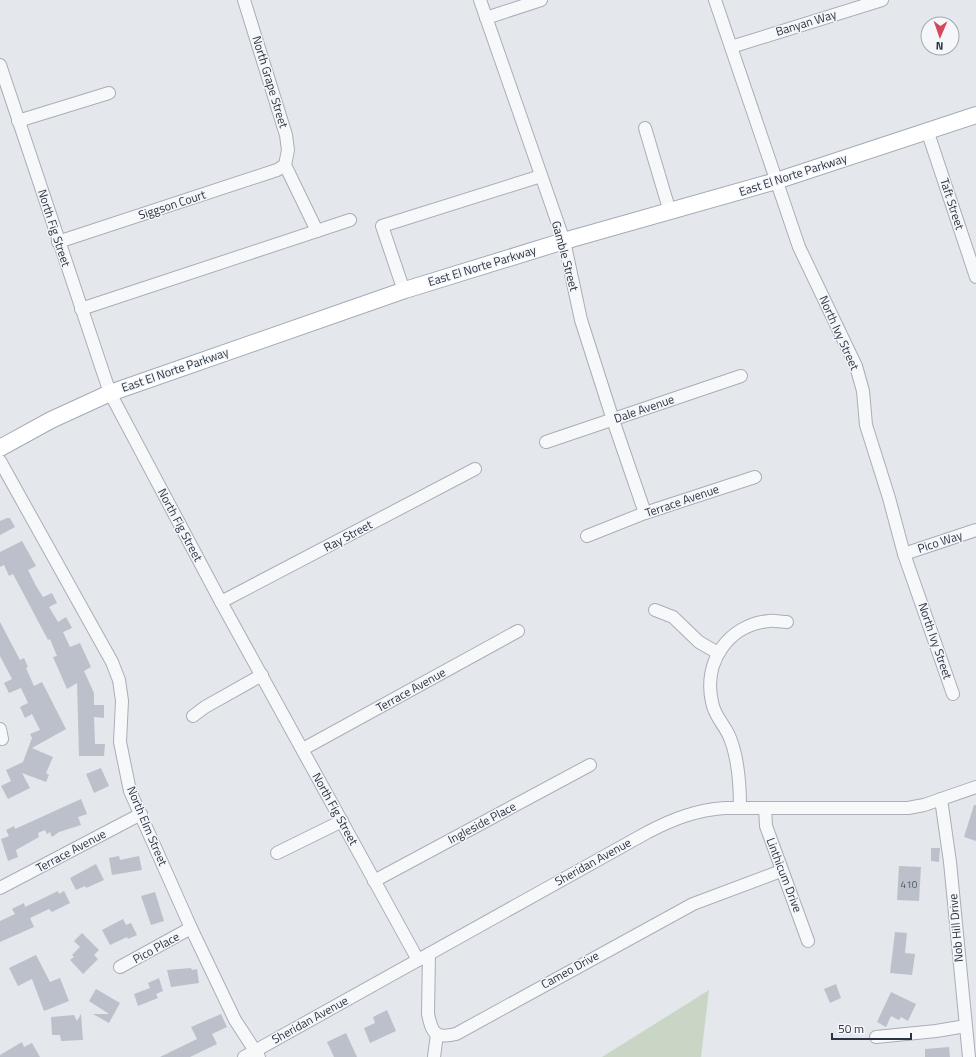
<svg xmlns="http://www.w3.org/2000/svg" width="976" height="1057" font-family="'Titillium Web',sans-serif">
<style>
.green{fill:#c9d6c5}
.building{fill:#bbc0ca}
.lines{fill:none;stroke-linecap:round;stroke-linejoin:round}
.minor-casing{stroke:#a9aeb7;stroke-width:14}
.major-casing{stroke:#a3abb8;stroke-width:18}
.minor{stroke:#f7f8fa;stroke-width:12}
.major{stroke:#fff;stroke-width:16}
.labels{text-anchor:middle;stroke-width:3;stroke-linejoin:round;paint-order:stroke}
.number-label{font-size:10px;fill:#4f5766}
.street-label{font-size:12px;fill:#2b3445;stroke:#f4f6f9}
</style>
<rect width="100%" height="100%" fill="#e4e7ec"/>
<path class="green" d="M709,990L701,1057H602Z"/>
<g class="building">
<path d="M7,518H10L15,527L0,535V521Z"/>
<path d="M22,541L36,566L28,570L36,586L43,597L52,593L57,603L49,607L58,622L66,617L72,628L63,632L70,647L80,643L91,667L84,671L94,693V705H104V718L94,717L95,744H105L104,756H79L77,683L67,689L53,657L57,656L50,639L48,640L13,574L9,576L4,565L0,567V552Z"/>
<path d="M0,622L20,660L24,658L28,667L26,668L34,686L42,682L66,729L32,748L53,757L46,773L49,775L46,782L22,773L30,788L8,799L1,786L11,781L6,770L23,762L32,738L30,734L40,730L32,714L25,718L20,707L28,703L21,688L9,693L4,683L12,679L0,656Z"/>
<path d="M101,768L109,786L94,793L86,774Z"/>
<path d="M81,799L87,814L78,817L81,825L59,832L52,837L50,832L47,834L45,830L38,833L39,837L16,850L18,857L8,861L1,839L9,836L6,830L14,826L15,829Z"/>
<path d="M974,805H976V841L964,837Z"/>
<path d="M931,848H940L939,862L931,861Z"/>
<path d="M119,856L120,860L139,856L142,870L112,875L109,858Z"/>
<path d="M96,864L104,880L86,888L85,886L76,890L70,878Z"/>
<path d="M899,866L921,867L919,901L897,900Z"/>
<path d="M58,891L59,894L64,891L70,903L52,912L49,909L30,918L34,927L0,942V921L15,914L12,909L24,903L25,907Z"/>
<path d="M155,892L164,921L151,925L141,896Z"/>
<path d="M123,919L126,925L131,923L137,935L128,939L127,937L110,945L102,930Z"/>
<path d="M895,932L907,933L905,953L915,954L912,975L890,973Z"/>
<path d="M82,933L99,950L94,955L98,959L83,974L70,960L74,957L72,955L80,947L74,941Z"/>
<path d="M36,955L50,982L60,978L69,1001L44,1011L32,979L18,986L9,968Z"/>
<path d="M191,968L192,970L197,969L199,983L171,987L167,970Z"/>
<path d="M159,978L163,991L156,994L158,998L138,1006L134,994L150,988L148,983Z"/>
<path d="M836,984L841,998L830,1003L824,989Z"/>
<path d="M96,989L120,1003L109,1023L93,1014H109L89,1001Z"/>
<path d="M891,992L916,1004L908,1021L901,1017L899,1020L891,1016L886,1027L877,1022Z"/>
<path d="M387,1010L396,1031L370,1043L364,1028L375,1023L373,1017Z"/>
<path d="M81,1014L83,1040L61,1041L60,1035H52L51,1017L74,1015L77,1021Z"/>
<path d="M221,1014L227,1027L212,1034L217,1044L190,1057H160L197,1039L191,1027Z"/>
<path d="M346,1033L357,1057H334L327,1042Z"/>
<path d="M22,1042L24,1047L32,1043L40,1057H0V1055Z"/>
<path d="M949,1047L950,1057H925V1049Z"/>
</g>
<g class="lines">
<g class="minor-casing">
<g id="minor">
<path d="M244,0L286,135L288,150L285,165"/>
<path d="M480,0L564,241L581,320L613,420L645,513"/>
<path d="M715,0L799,247L856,366L863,391L866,425L889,498L904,554L953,694"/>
<path d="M486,18L541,0"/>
<path d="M731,47L882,0"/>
<path d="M0,65L110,393L221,602L418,960"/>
<path d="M18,121L109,93"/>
<path d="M645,128L670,212"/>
<path d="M927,130L976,277"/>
<path d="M285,165L317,231"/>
<path d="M58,242L277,170L285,165"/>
<path d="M404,291L382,226L541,176"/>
<path d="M81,309L350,220"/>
<path d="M546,442L741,376"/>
<path d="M0,461L112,662L119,680L122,701L120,742L130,791L191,928L235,1020L259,1057"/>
<path d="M587,536L645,513L755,477"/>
<path d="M904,554L976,530"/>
<path d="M221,602L475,469"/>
<path d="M655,610L673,617L699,642L718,653"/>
<path d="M193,716L205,707L262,675"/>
<path d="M0,729L2,739"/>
<path d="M303,749L518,631"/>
<path d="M941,799L950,862L969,1057"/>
<path d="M740,807C740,785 738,758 730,738C725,725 714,716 712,702C703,662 728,625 769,621C774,620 781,622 787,622"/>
<path d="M765,808L766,826L808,941"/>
<path d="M277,853L342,821"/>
<path d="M374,881L590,765"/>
<path d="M0,888L141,814"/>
<path d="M429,954L428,1014C432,1033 435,1039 456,1034L693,904L781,871"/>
<path d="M120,967L191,928"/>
<path d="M876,1037L936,1031L966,1026"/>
<path d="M244,1057L648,832C673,819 696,810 725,808H908L924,805L976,787"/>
<path d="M434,1057L437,1034"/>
</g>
</g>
<g class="major-casing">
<path id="major" d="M0,448L51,420L110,393L405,290L564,241L776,181L976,115"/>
</g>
<use href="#minor" class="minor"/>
<use href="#major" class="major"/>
</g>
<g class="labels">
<g class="number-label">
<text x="909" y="888">410</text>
</g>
<g class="street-label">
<text transform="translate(806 23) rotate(-17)" y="4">Banyan Way</text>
<text transform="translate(270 82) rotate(73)" y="4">North Grape Street</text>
<text transform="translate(793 175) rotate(-18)" y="4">East El Norte Parkway</text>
<text transform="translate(952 204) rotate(72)" y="4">Taft Street</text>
<text transform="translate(172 205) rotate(-18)" y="4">Siggson Court</text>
<text transform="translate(54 228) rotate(72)" y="4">North Fig Street</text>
<text transform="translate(565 256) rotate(75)" y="4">Gamble Street</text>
<text transform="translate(482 266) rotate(-17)" y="4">East El Norte Parkway</text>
<text transform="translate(839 333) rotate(66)" y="4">North Ivy Street</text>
<text transform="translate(175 370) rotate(-19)" y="4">East El Norte Parkway</text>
<text transform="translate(644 409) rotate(-19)" y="4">Dale Avenue</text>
<text transform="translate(682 501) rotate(-19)" y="4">Terrace Avenue</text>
<text transform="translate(180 525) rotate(62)" y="4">North Fig Street</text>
<text transform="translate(348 536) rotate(-28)" y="4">Ray Street</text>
<text transform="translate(940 542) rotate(-18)" y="4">Pico Way</text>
<text transform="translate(935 641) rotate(71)" y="4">North Ivy Street</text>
<text transform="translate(411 690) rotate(-29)" y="4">Terrace Avenue</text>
<text transform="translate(335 809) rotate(61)" y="4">North Fig Street</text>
<text transform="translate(482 823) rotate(-28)" y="4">Ingleside Place</text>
<text transform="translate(147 826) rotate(67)" y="4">North Elm Street</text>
<text transform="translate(71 851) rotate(-28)" y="4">Terrace Avenue</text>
<text transform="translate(593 862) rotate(-29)" y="4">Sheridan Avenue</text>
<text transform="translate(784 875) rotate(69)" y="4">Linthicum Drive</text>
<text transform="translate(956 928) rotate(-95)" y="4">Nob Hill Drive</text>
<text transform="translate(156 948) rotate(-29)" y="4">Pico Place</text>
<text transform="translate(570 970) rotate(-29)" y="4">Cameo Drive</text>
<text transform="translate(310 1020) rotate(-29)" y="4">Sheridan Avenue</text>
</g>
</g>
<g transform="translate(940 36) rotate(182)"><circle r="19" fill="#f4f6f9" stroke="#a4a8b1"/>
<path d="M0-3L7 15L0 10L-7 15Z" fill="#d1495b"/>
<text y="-6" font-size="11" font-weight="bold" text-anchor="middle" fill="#2b3445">N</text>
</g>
<path d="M832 1033v6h79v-6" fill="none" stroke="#2b3445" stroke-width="2"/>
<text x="838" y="1033" font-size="12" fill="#2b3445" stroke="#f4f6f9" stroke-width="3" paint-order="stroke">50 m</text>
</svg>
